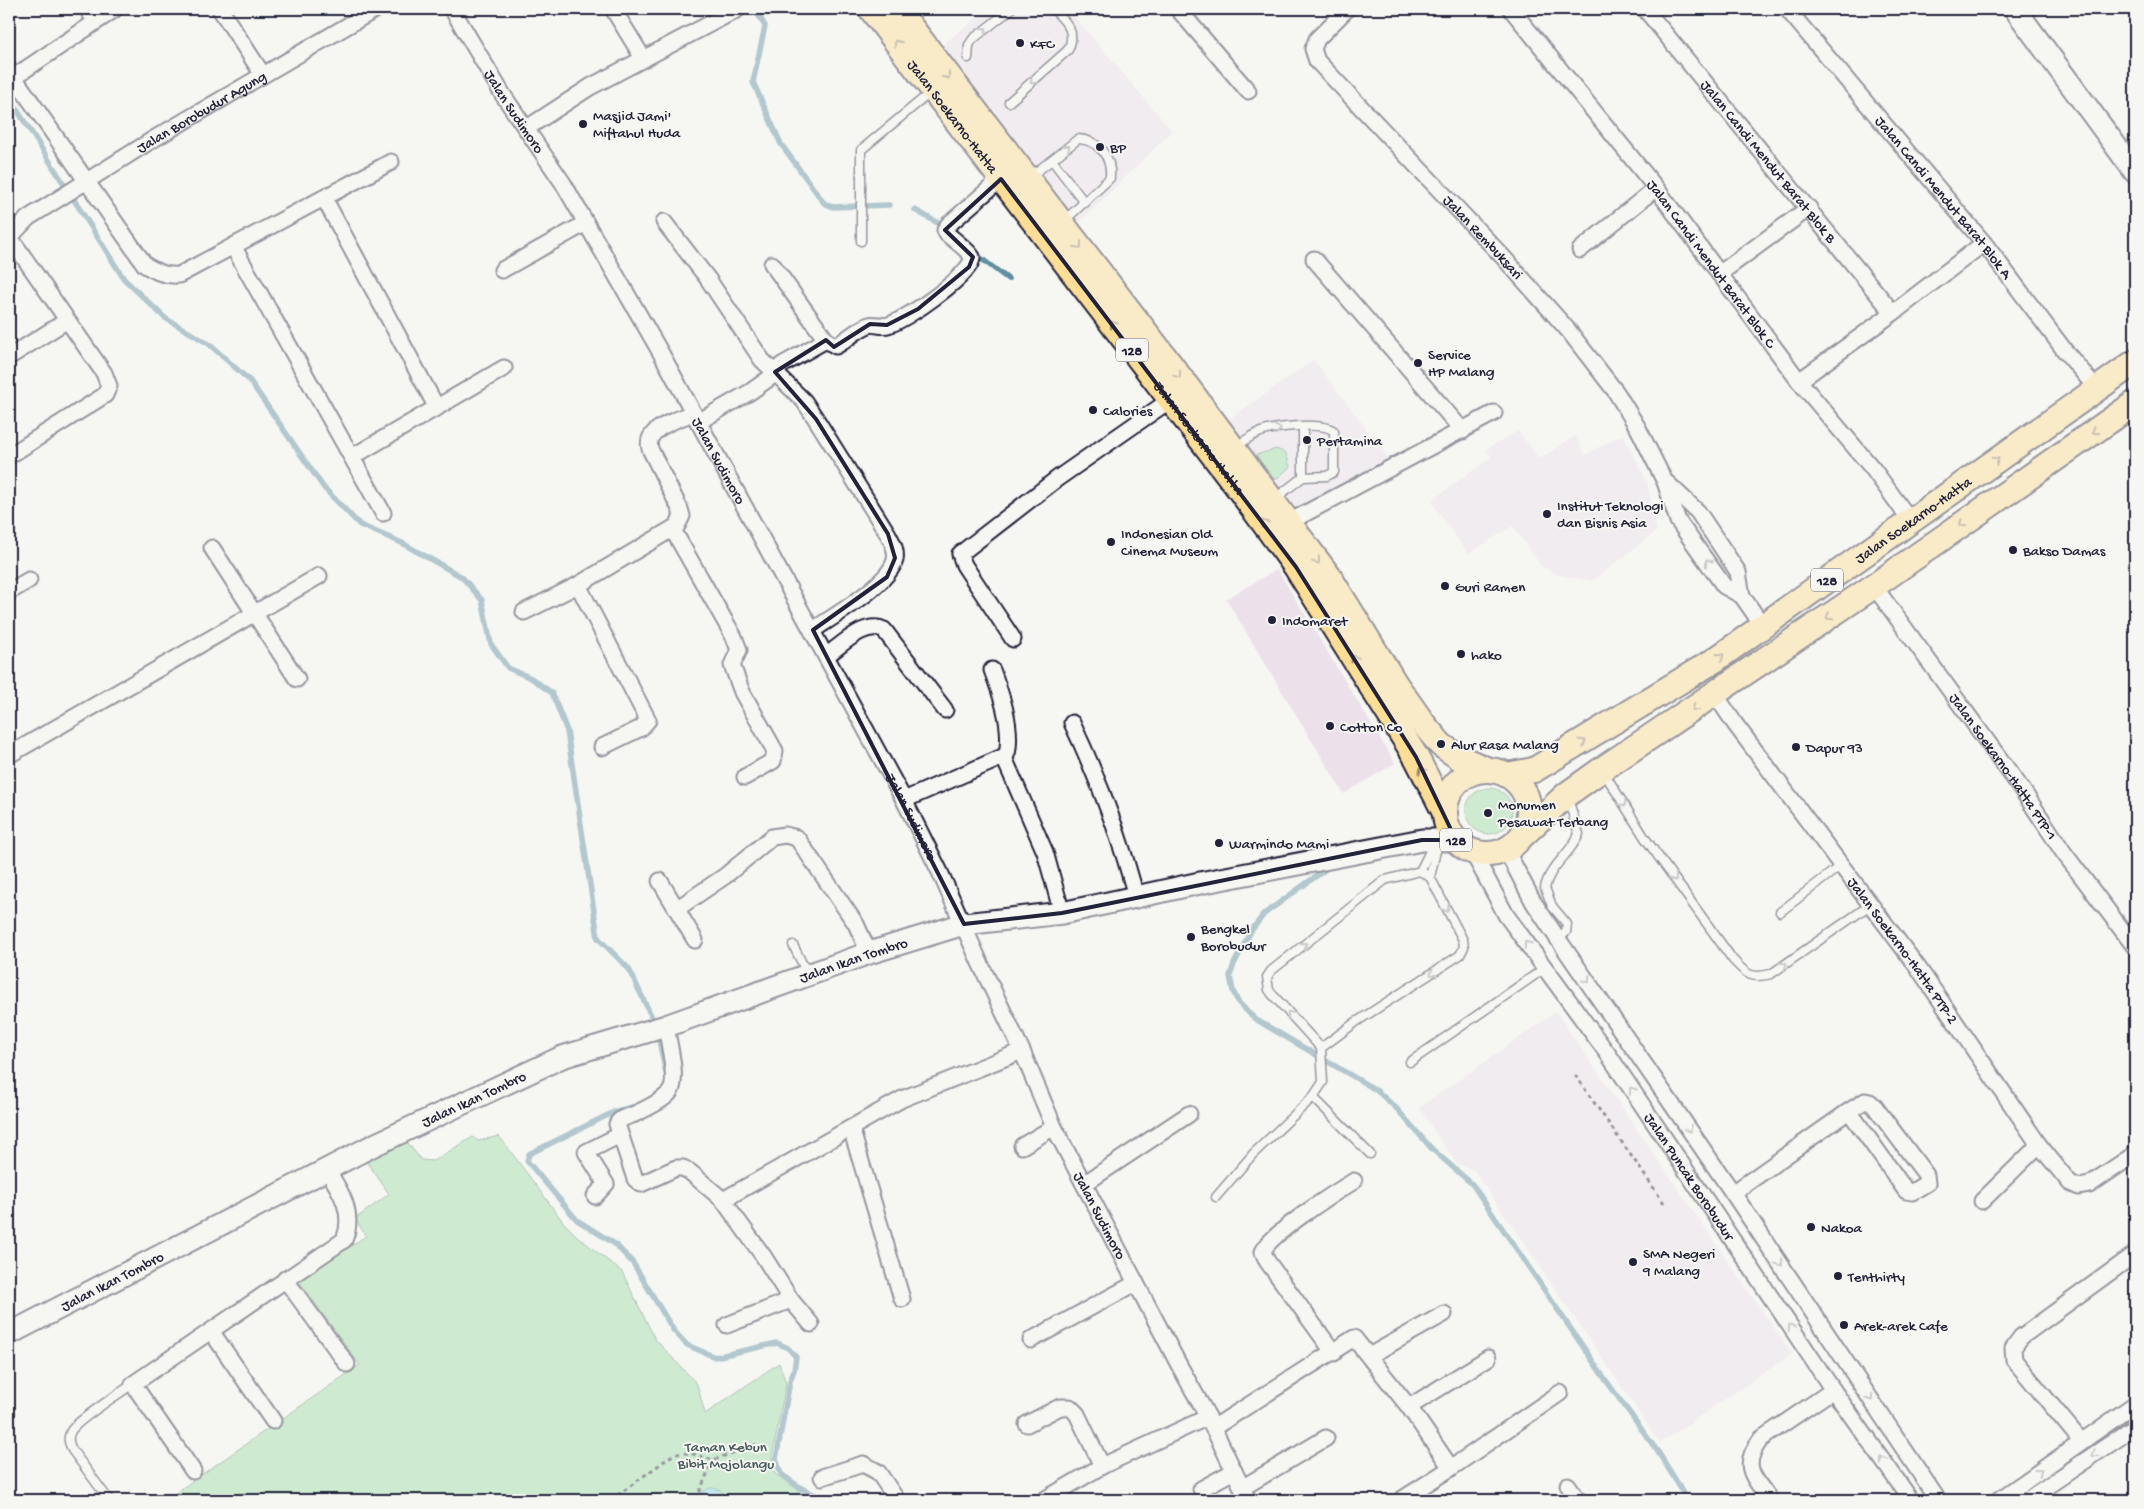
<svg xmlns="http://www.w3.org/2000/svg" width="2144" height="1509" font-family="'Gochi Hand',sans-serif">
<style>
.built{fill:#ece1eb}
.green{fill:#9ddea8;stroke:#608072}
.water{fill:#88d7e7;stroke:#5f8fa2}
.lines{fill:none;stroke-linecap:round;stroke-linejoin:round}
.stream{stroke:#5f8fa2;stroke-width:5.5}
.lane-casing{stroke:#22223b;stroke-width:11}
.street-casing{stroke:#22223b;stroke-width:19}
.secondary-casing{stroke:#22223b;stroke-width:25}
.primary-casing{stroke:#22223b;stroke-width:28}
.path{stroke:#22223b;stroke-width:3;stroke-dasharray:4 4;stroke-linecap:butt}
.lane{stroke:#f6f6f2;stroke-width:8}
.street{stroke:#f6f6f2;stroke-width:15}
.secondary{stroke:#f6f6f2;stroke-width:21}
.primary{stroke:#fedd96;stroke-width:24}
.oneway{stroke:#9797a0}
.oneway2{stroke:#908068}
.marked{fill:none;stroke:#22223b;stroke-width:4;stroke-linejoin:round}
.poi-dot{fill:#22223b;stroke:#f6f6f2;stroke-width:2}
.labels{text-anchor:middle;stroke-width:4;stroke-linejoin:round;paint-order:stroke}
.shield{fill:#f6f6f2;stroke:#626272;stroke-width:1}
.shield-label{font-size:14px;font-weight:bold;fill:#22223b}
.poi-label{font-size:15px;fill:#22223b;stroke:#f6f6f2;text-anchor:start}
.street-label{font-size:15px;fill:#22223b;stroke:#f6f6f2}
.park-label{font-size:15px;fill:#475a5c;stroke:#f6f6f2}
</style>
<rect width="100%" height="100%" fill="#f6f6f2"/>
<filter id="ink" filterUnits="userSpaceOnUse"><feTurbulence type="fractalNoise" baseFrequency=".02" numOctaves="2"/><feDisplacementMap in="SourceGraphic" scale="10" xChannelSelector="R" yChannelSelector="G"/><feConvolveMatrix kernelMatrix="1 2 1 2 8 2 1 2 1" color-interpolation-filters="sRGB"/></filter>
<g filter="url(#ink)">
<g class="built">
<path d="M988,9H1068L1172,131L1078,224L937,49Z"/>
<path d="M1314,360L1389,459L1292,509L1225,422Z"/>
<path d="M1518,431L1540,459L1575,436L1585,455L1623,434L1647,482L1657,531L1592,581L1558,575L1541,566L1513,526L1468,554L1431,501L1491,457L1486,449Z"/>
<path d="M1277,569L1395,763L1344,794L1226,599Z"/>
<path d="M1556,1012L1792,1354L1660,1443L1474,1170L1457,1164L1419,1108Z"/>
</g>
<g class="green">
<path d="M1276,449L1286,453L1290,467L1275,480L1256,455Z"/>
<circle cx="1489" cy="811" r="23"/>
<path d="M499,1136L564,1223L577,1236L622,1272L655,1339L697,1384L705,1414L779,1363L786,1383L772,1457L774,1473L810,1498L806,1500H165L360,1365L299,1281L366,1236L355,1219L389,1194L365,1159L404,1138L421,1160L433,1161L473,1137L478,1141Z"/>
</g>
<path class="water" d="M709,1488C719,1488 723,1491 727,1500H691Z"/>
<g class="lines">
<g class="stream">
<path d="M755,9L765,26L753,82L781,144L824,203L833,207L889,205"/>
<path d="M2126,9L2135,20"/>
<path d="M9,97L124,279L165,318L209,344L250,381L324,488L360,525L402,543L462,577L482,600L491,644L508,668L531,678L552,693L567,731L598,938L629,969L655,1024"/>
<path d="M915,210L945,227"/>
<path d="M974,253L1008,279"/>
<path d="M1326,869L1264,914L1251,931L1234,964L1230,976L1233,991L1238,1002L1255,1019L1376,1090L1396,1108L1432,1149L1472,1184L1605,1379L1658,1452L1688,1500"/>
<path d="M659,1041L667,1078"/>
<path d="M640,1105L616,1111L529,1154L527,1161L577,1220L615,1244L633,1263L674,1331L687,1345L715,1357L777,1343L788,1348L796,1357L794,1370L790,1381L776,1459L781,1474L801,1488L825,1500"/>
</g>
<g class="lane-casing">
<g id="lane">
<path d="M968,58L969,45L973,39L1011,9"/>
<path d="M1009,102L1068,50C1077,31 1066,22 1053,9"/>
<path d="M1052,160L1085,203"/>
<path d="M1030,177L1078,139C1099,140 1112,157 1110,178L1063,222"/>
<path d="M861,241V150L931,92"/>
<path d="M1303,427V477"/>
<path d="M1236,447C1242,443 1249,437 1256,434C1270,427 1322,421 1334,431V472L1327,476L1303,477L1273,500"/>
<path d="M1603,771L1645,838L1733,960C1747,975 1751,979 1771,974L1870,905"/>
<path d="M1420,871L1429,853L1432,841"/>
<path d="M1430,877L1438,842"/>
<path d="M1780,912L1840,866"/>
<path d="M1558,939L1566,932L1567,924L1552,906L1545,888C1549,866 1571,854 1579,834L1568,799"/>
<path d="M793,945L807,973"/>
<path d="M1410,1062L1545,968"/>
<path d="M1313,1097L1370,1154"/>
<path d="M1216,1197L1253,1154L1313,1097L1323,1082L1321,1048L1272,994L1269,990L1267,977L1271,971L1385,880L1420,871L1430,877L1463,940L1464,947L1460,955L1356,1022L1321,1048"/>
<path d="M109,1500L72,1450C69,1443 67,1438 71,1431C77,1420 120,1393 133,1384"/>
</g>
</g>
<g class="street-casing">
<g id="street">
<path d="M87,9L96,21"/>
<path d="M220,9L263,75"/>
<path id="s1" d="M452,9L503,95L563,183L662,355L904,800L940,872L980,963L1022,1051L1054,1127L1179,1365L1208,1417L1248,1500"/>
<path d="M613,9L643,58"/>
<path d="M1178,9L1248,91"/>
<path id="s2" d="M1347,9L1317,39L1313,49L1317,61L1503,257L1568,330L1616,392L1638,428L1665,482L1678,521L1724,586L1742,596L1763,626"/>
<path id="s3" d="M1511,9L1656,188L1799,381L1873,469L1910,520"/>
<path id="s4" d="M1645,9L1893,313"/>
<path id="s5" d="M1787,9L1984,243L2065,351L2097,389"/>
<path d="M9,70L145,265C157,272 165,276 179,275L391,162"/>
<path d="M14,77L115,9"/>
<path d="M527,128L590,87L738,9"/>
<path d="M324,198L437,408"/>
<path d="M664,222L708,279L762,360L804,401L816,419L888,534C892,542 897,550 895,560C889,584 834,616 813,630"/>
<path d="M9,236L104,373L109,386L105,395L9,456"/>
<path id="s6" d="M9,238L28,218L152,140L376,9"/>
<path d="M233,246L383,513"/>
<path d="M1580,250L1656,188"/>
<path d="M1314,259L1463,431"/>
<path d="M772,264L826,340L836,346C847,340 857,329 869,325C874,323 882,327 888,325C903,322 976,272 972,257C970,252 952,238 947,234L945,230L948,225L1001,179"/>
<path d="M502,270L586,223"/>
<path d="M1719,274L1809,208"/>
<path d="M9,357L66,321"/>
<path d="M1799,381L1893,313L1984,243"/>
<path d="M698,422L750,392L771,377L782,365L826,340"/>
<path d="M352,457L504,368"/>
<path d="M1667,483L1698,512L1738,572L1742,596"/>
<path d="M1289,522L1494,413"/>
<path d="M673,530L734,637L739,650L732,665L742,692L775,751L773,761L745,777"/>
<path d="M212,548L297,679"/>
<path d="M578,585L648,720L641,728L602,747"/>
<path id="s7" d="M1874,586L2021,788L2064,853L2135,947"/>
<path d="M9,592L29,580"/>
<path d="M524,612L578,585L677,526L682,516L680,509L651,451C641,429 677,420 693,413"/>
<path d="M1013,639L964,565L960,554L1058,478L1170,400"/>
<path d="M826,656C842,645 865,620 884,630L945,710"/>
<path d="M992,670C1001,694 1011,722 1008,748C1008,753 1005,755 1005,760L1045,852L1062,913"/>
<path id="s8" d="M1715,694L1735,724L1919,969L2039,1145L2070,1183L2079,1187L2089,1185L2135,1154"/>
<path d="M1072,723C1100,782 1119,833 1136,896"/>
<path d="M9,755L319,576"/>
<path d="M904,800L1005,756"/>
<path d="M1506,850L1534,903L1558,939L1733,1193L1938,1500"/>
<path id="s9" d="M1472,851L1506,915L1608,1054L1833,1390L1911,1500"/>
<path d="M660,881L695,940"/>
<path d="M678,908L725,876L772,837L785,835L797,838L856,924L869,953"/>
<path d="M666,1026C668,1041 679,1080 670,1092C663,1101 647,1108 637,1113C630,1117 621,1116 617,1124L635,1179L641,1184L676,1168H683L690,1172L723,1200L764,1257L791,1300L811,1324"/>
<path d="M851,1128L902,1299"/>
<path d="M1022,1146L1054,1127"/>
<path d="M1084,1184L1189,1114"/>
<path d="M1733,1193L1849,1111L1865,1101L1870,1102L1875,1107L1926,1175L1927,1183L1912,1192L1906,1191L1849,1111"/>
<path d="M595,1196L606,1184L586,1152L620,1135"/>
<path d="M723,1200L902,1099L1022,1051"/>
<path d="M1982,1201L2039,1145"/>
<path d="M285,1279L347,1364"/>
<path d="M727,1325L791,1300"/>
<path d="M211,1331L273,1421"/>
<path d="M1031,1340L1136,1283"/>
<path d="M1334,1353L1267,1261L1263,1252C1268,1235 1336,1192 1354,1181"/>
<path d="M1369,1356L1444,1314"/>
<path d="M1409,1407L1488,1358"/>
<path d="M1027,1424L1060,1407H1070L1077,1414L1102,1466"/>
<path d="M1213,1428L1354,1338L1409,1407L1451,1468"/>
<path d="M2081,1441L2014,1360L2013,1348L2021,1337L2135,1254"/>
<path d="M193,1471L133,1384L344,1240C355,1214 341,1191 327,1170"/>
<path d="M822,1477L863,1464L878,1472L897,1500"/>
<path d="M1568,1485L1578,1500"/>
<path d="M1242,1488L1326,1438"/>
<path d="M1201,1489L1234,1471"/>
<path d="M1044,1500L1102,1466L1208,1417"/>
<path d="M1401,1500L1451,1468L1560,1393"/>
<path d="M1770,1500C1753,1476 1740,1466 1761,1439L1833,1390"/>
<path d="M1999,1500L2135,1404"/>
<path d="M2027,1500L2135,1427"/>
</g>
</g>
<g class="secondary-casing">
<g id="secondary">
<path d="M2015,9L2135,172"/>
<path id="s10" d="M9,1334L374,1145L562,1057L666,1026L869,953L964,924L1062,913L1200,883L1422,840H1456"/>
</g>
</g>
<g class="primary-casing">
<g id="primary">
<path id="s11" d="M871,9L1236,485L1296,567L1416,757L1445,813"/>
<path d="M897,9L1164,356L1330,578L1396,685L1425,726L1441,745L1460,758L1486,769"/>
<circle cx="1487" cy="812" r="42"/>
<path id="s12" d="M1507,775L1534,770L1715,660L2135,362"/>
<path d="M1523,835L1566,795L1601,770L1874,586L2135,403"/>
</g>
</g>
<g class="path">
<path d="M1575,1075L1664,1203"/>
<path d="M611,1500L674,1454L690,1453L713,1460L757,1444"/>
<path d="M699,1500V1493L713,1460"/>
</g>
<use href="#lane" class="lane"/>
<use href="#street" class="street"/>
<use href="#secondary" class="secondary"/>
<use href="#primary" class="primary"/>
</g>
<defs><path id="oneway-chevron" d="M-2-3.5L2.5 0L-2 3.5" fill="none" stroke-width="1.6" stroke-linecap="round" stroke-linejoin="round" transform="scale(1.25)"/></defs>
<g class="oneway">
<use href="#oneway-chevron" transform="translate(984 30) rotate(-39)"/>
<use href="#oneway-chevron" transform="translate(1033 81) rotate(139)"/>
<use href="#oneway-chevron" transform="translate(1067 148) rotate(-38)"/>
<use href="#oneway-chevron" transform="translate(1278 429) rotate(-13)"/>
<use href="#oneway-chevron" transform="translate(1708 562) rotate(-126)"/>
<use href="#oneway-chevron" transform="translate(1623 804) rotate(57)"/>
<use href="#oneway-chevron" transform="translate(1674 878) rotate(54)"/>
<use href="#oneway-chevron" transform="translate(1446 909) rotate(63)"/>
<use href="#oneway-chevron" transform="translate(1527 944) rotate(-126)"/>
<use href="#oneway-chevron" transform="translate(1304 945) rotate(-39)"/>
<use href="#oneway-chevron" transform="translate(1784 965) rotate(-35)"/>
<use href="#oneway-chevron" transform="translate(1433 973) rotate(147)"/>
<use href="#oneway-chevron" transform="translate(1587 980) rotate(55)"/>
<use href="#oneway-chevron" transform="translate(1290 1014) rotate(-132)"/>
<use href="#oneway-chevron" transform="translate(1632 1090) rotate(-124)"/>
<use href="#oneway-chevron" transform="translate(1689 1129) rotate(56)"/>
<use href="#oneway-chevron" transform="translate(1780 1263) rotate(56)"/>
<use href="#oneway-chevron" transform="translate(1791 1327) rotate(-124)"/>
<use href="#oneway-chevron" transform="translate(1870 1398) rotate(57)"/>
<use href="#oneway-chevron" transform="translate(2095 1454) rotate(146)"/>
<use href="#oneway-chevron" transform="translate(1883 1460) rotate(-125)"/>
<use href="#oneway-chevron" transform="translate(2039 1472) rotate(-36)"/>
</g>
<g class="oneway2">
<use href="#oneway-chevron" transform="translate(897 43) rotate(-127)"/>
<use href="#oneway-chevron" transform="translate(947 76) rotate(52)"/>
<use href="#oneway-chevron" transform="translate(1079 246) rotate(52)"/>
<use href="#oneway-chevron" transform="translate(1113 324) rotate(-127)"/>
<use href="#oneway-chevron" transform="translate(1178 375) rotate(53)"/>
<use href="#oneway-chevron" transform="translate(2095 431) rotate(145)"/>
<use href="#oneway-chevron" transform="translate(1996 460) rotate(-35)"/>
<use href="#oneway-chevron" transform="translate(1264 523) rotate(-126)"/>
<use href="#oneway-chevron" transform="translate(1962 524) rotate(145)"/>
<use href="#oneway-chevron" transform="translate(1317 561) rotate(53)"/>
<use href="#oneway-chevron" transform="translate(1829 617) rotate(147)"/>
<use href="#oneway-chevron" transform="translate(1721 656) rotate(-36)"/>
<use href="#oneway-chevron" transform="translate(1354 658) rotate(-121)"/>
<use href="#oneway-chevron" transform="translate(1695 708) rotate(145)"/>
<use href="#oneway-chevron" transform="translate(1583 742) rotate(-31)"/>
<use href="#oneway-chevron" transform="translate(1422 770) rotate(-118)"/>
</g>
</g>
<path d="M0 0H2144V1509H0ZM1001,179L1296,567L1416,757L1456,840H1422L1062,913L964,924L813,630L887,577L895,558L888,534L816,419L775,372L826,340L834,347L870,324L887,325L918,309L969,267L973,257L945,230Z" fill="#f6f6f2" fill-opacity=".55" fill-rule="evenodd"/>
<path class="marked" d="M1001,179L1296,567L1416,757L1456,840H1422L1062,913L964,924L813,630L887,577L895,558L888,534L816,419L775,372L826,340L834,347L870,324L887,325L918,309L969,267L973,257L945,230Z"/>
<g class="poi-dot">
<circle cx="1020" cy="43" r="5"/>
<circle cx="583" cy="124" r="5"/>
<circle cx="1100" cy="147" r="5"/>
<circle cx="1418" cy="363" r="5"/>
<circle cx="1093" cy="410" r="5"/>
<circle cx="1307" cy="440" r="5"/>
<circle cx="1547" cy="514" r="5"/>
<circle cx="1111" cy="542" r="5"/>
<circle cx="2013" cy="550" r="5"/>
<circle cx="1445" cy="586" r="5"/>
<circle cx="1272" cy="620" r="5"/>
<circle cx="1461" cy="654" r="5"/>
<circle cx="1330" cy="726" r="5"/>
<circle cx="1441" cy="744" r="5"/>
<circle cx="1796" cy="747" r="5"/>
<circle cx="1488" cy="813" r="5"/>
<circle cx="1219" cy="843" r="5"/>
<circle cx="1191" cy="937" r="5"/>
<circle cx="1811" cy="1227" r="5"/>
<circle cx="1633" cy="1262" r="5"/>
<circle cx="1838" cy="1276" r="5"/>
<circle cx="1844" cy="1325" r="5"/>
</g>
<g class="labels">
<g class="shield">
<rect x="1116" y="338.5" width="32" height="23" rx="4"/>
<rect x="1811" y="568.5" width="32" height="23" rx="4"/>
<rect x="1440" y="828.5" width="32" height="23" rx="4"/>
</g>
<g class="shield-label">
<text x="1132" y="355">128</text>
<text x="1827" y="585">128</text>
<text x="1456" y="845">128</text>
</g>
<g class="poi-label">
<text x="1030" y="48">KFC</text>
<text x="593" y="120">Masjid Jami'<tspan x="593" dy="17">Miftahul Huda</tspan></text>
<text x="1110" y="152">BP</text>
<text x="1428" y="359">Service<tspan x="1428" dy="17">HP Malang</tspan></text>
<text x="1103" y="415">Calories</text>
<text x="1317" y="445">Pertamina</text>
<text x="1557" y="510">Institut Teknologi<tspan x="1557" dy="17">dan Bisnis Asia</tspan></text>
<text x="1121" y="538">Indonesian Old<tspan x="1121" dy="17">Cinema Museum</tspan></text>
<text x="2023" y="555">Bakso Damas</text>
<text x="1455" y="591">Guri Ramen</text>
<text x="1282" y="625">Indomaret</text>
<text x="1471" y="659">hako</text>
<text x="1340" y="731">Cotton Co</text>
<text x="1451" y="749">Alur Rasa Malang</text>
<text x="1806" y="752">Dapur 93</text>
<text x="1498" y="809">Monumen<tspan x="1498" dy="17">Pesawat Terbang</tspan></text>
<text x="1229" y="848">Warmindo Mami</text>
<text x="1201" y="933">Bengkel<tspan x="1201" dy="17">Borobudur</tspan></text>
<text x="1821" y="1232">Nakoa</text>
<text x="1643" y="1258">SMA Negeri<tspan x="1643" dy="17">9 Malang</tspan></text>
<text x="1848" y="1281">Tenthirty</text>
<text x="1854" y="1330">Arek-arek Cafe</text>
</g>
<g class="street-label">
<text dy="5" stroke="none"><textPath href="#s1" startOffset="120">Jalan Sudimoro</textPath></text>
<text dy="5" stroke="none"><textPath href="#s6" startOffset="231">Jalan Borobudur Agung</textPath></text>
<text dy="5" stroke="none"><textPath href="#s11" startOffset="135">Jalan Soekarno-Hatta</textPath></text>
<text dy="5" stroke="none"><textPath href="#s4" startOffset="196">Jalan Candi Mendut Barat Blok B</textPath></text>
<text dy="5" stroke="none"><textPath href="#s5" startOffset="245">Jalan Candi Mendut Barat Blok A</textPath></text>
<text dy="5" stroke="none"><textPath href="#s2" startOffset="308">Jalan Rembuksari</textPath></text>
<text dy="5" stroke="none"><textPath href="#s3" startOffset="324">Jalan Candi Mendut Barat Blok C</textPath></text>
<text dy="5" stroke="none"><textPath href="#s11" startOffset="540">Jalan Soekarno-Hatta</textPath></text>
<text dy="5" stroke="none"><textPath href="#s1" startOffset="525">Jalan Sudimoro</textPath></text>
<text dy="5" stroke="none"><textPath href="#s12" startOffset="482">Jalan Soekarno-Hatta</textPath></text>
<text dy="5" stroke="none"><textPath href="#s7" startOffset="222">Jalan Soekarno-Hatta PTP-1</textPath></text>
<text dy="5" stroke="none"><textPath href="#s1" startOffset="930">Jalan Sudimoro</textPath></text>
<text dy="5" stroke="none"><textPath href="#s8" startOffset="318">Jalan Soekarno-Hatta PTP-2</textPath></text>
<text dy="5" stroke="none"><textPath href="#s10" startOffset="926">Jalan Ikan Tombro</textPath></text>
<text dy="5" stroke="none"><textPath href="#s10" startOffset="521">Jalan Ikan Tombro</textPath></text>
<text dy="5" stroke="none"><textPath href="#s9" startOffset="392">Jalan Puncak Borobudur</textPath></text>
<text dy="5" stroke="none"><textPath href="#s1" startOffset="1371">Jalan Sudimoro</textPath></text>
<text dy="5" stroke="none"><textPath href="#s10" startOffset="116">Jalan Ikan Tombro</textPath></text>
</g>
<g class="park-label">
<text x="726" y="1451">Taman Kebun<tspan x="726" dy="17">Bibit Mojolangu</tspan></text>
</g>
</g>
<rect width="2144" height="1509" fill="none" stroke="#f6f6f2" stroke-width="30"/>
<rect x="15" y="15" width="2114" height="1479" fill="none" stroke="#22223b" stroke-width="2" filter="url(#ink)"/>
</svg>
